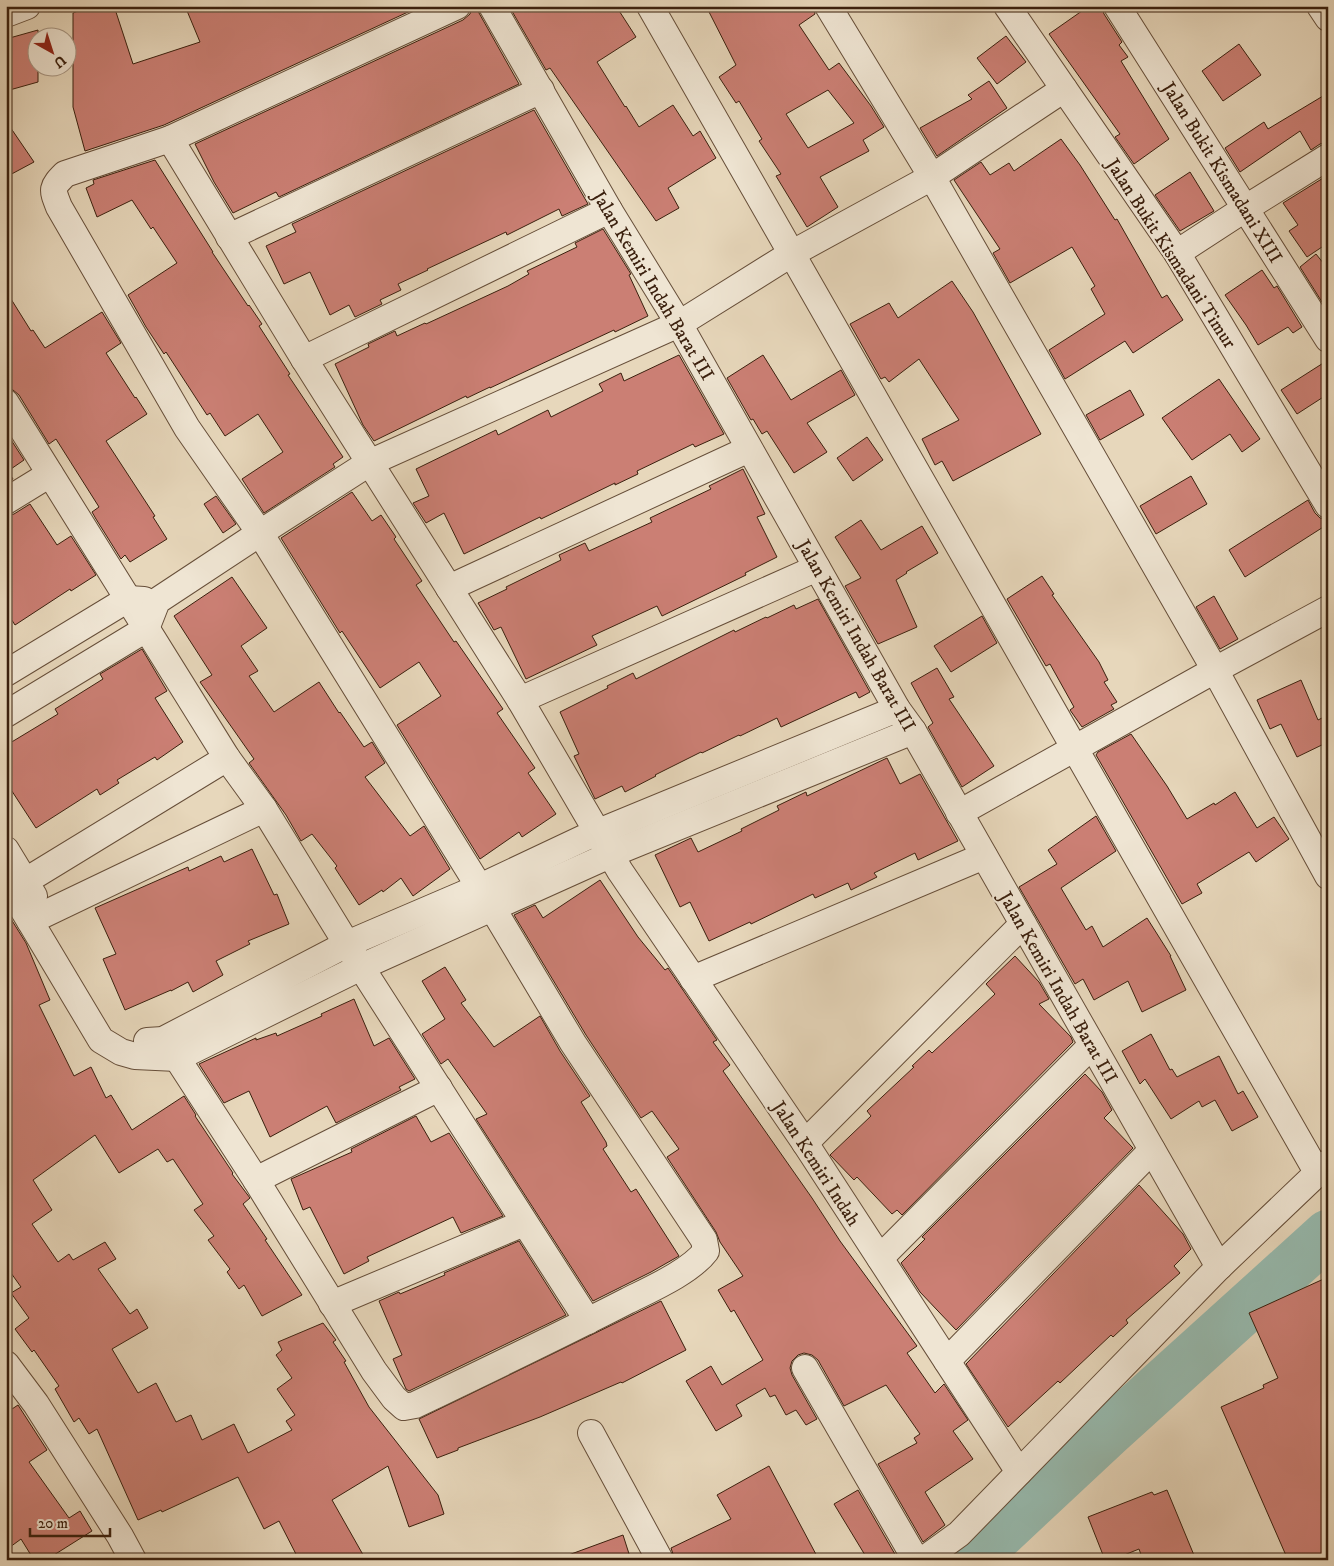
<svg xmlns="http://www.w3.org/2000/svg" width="1334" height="1566" font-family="'IM FELL DW Pica',serif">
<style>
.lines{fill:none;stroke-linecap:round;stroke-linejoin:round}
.river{stroke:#97baae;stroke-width:49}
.building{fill:#cb7f74;stroke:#3b200e;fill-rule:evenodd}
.minor-casing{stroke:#664e39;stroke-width:28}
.minor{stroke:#efe5d3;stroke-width:26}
.labels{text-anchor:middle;stroke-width:4;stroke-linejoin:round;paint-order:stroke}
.street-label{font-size:19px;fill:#3b200e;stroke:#efe5d3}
</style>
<rect width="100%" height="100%" fill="#e7d7bb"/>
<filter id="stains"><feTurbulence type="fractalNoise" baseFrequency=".004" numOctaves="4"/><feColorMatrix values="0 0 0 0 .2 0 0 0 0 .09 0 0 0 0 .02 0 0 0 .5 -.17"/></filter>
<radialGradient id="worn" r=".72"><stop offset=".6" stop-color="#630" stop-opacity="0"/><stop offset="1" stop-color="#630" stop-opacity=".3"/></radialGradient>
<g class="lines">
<path class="river" d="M972,1560L1109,1432L1328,1234"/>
</g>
<g class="building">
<path d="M91,6H114L133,64L200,42L185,6H421L164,125L85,151L73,107V13Z"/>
<path d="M472,6H477L479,13L519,84L279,197L276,192L233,213L214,182L195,144L463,20L470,14Z"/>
<path d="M509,6H616L636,37L597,62L625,107L626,106L639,127L673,105L693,136L700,131L716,158L668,188L679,208L656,221L550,68L546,70Z"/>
<path d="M706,6H813L815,14L799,25L829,70L839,63L871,106L884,127L863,140L869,151L820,177L838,207L807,227L776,176L781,174L759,141L762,139L739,101L736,103L719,77L736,65ZM828,90L854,123L808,148L786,114Z"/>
<path d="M1089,6H1101L1102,8L1104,14L1122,42L1119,45L1128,57L1121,61L1169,139L1134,164L1115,137L1120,134L1049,34Z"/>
<path d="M38,30V82L6,91V39Z"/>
<path d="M1006,36L1026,62L997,84L977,58Z"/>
<path d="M1239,44L1261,75L1223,101L1202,71Z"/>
<path d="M989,81L1007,108L937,156L920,128L972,99L968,95Z"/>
<path d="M1328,93V142L1320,144L1311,150L1300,131L1240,172L1225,148L1264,122L1268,129Z"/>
<path d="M534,110L588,204L562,216L559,209L507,235L506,232L427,269L428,270L398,284L401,290L380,300L382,304L355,317L349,305L330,315L310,272L284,284L266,246L296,232L292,224Z"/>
<path d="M6,121L34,162L6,177Z"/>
<path d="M1061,139L1080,165L1115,220L1117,219L1162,298L1167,295L1183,320L1133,353L1125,341L1065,379L1049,350L1105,314L1091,289L1095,286L1072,247L1010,283L993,253L1000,249L954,180L981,162L990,175L1009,163L1014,171Z"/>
<path d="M155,160L213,252H212L248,306L249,305L262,324L259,326L290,374L288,375L343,457L333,464L335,467L264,513L242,479L283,452L258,414L225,436L210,413L207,415L166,352L164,354L146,327L128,295L177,263L153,227L151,229L132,200L97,217L86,188L94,184L93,180Z"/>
<path d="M1190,172L1214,211L1180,231L1155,195Z"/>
<path d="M1328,175V243L1307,257L1289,231L1298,225L1283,203Z"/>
<path d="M603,229L631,274L629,275L648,316L615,332L614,330L490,388V387L467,398L466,396L374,441L363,425L335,364L369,347L368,344L395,331L397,336L425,323L426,324L508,286L529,274L527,271L577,247L575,243Z"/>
<path d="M1316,254L1328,269L1327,310L1300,267Z"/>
<path d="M1262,270L1274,288L1277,286L1302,327L1293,333L1288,327L1258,345L1246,325L1225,295Z"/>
<path d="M952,281L973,312L1041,434L953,481L942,461L935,465L922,439L959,420L919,359L889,382L885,377L881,379L850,324L889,303L898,318Z"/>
<path d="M6,291L31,331L33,330L45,348L102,312L121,343L106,353L135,398L136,397L147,414L106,441L155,516L153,517L167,539L130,562L125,555L121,559L96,519L92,512L99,507L56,439L49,444L19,395L13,390L6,388Z"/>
<path d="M679,355L724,434L695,447L693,444L637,471L638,474L615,485V483L541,519L540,517L464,554L444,513L426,523L413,503L429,496L416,469L496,430L498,435L548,410L551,417L603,391L599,384L621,373L624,381Z"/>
<path d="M763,355L791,400L841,370L855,395L807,423L827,452L794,473L767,431L762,434L753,419L751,420L727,378Z"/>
<path d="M1328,360V394L1297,414L1281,390Z"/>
<path d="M1219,379L1260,439L1242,452L1230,434L1192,460L1162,418Z"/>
<path d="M1130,390L1144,415L1100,440L1086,415Z"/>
<path d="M6,432L24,460L8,471L13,479L6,483Z"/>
<path d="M867,437L883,460L853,481L837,458Z"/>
<path d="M743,469L765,514L757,517L777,557L745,573L746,575L662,616L657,606L592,636L597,645L526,679L501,627L494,630L478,603L507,589L506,587L561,560L559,555L585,543L589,551L652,522L650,518L711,489L709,486Z"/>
<path d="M1191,476L1207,504L1156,534L1140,506Z"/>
<path d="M352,492L372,521L381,515L396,537L394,539L422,581L416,585L454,642L456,641L503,709L497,713L535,768L528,773L556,814L522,837L519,832L480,859L397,725L441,696L419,662L380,688L342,631L340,633L281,538Z"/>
<path d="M216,496L236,524L223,533L204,504Z"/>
<path d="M1308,500L1315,513L1320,518L1325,519L1328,524L1245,577L1229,550Z"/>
<path d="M30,504L57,545L71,536L96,575L71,591L70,589L15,625L6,611V516L14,514Z"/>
<path d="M861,520L881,550L922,526L938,553L906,572L907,573L896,580L917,627L878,644L845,586L861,578L835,537Z"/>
<path d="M1042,576L1054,594L1052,595L1099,662L1108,680L1104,682L1117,702L1111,705L1114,709L1082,727L1070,710L1074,707L1050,664L1046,666L1007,599Z"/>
<path d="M232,577L267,628L241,646L258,671L249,676L274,712L319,682L339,713L340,712L364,747L372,742L385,763L365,777L410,836L424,826L450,869L413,896L401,878L383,892L382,890L359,905L335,868L337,866L312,834L301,841L286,815L249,763L254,759L200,682L212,675L174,616Z"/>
<path d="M1214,596L1238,639L1220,649L1196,607Z"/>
<path d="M818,599L870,692L859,698L856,692L781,727L777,718L740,736L739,735L702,753L701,752L655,775L656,776L625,792L622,786L595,799L574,756L579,754L560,712L608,688L607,686L633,673L636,679L734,630L735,632L766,617L767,618L794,605L796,609Z"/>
<path d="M982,616L997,643L951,672L934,646Z"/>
<path d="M142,649L167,691L155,698L183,742L157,760L155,757L117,780L119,783L100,795L97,789L36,828L6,782V743H10L58,714L55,709L103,679L100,674Z"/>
<path d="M937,668L954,697L949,699L994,766L962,787L928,727L933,723L911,683Z"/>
<path d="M1301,680L1318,720L1328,715V742L1297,757L1281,724L1270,729L1257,700Z"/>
<path d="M1131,734L1167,786L1187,819L1214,803L1215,805L1235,792L1257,828L1274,817L1289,839L1256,862L1249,852L1197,884L1202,893L1182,904L1096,755L1098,752Z"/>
<path d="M887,758L900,784L920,774L958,841L918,860L915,853L874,873L877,877L851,890L848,883L815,898L813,894L751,924L750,922L709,941L690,902L680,907L655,855L691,838L698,852L742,831L741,829L779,810L777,806L806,792L807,796Z"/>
<path d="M1096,816L1116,851L1061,888L1086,930L1092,926L1103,947L1147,918L1171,956H1170L1186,990L1142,1012L1128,981L1094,1000L1083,979L1075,984L1019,887L1057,864L1048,850Z"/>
<path d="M252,849L274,895L277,894L289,924L248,941L250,944L216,961L223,975L193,992L188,982L171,991V990L125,1010L103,959L116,954L95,908L188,867L189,871L221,856L224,862Z"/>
<path d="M600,880L638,937L665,970L668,968L717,1040L713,1042L730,1065L723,1071L812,1198L840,1241L917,1346L907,1353L935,1393L944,1384L968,1420L953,1431L973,1459L925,1492L945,1525L923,1542L878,1464L917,1443L914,1438L920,1434L886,1385L844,1406L818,1360L812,1355L804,1353L798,1355L792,1361L790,1368L792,1375L817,1419L806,1425L796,1410L786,1415L775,1395L770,1397L765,1388L736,1405L742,1416L716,1431L686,1381L711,1366L722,1385L763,1360L734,1310L731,1312L718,1290L743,1276L720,1242L716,1232L667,1157L679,1149L652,1111L641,1118L586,1035L514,915L535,905L543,918Z"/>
<path d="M6,911L26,943L50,1000L39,1005L74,1076L91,1067L106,1098L111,1095L132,1130L184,1096L196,1115L195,1116L233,1173L232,1174L250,1198L243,1204L267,1239L265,1240L302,1295L262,1316L244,1285L239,1289L227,1272L230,1269L208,1240L214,1236L194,1210L203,1204L173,1159L167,1162L158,1149L119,1173L95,1135L33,1180L52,1210L32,1224L58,1262L69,1254L73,1260L105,1242L116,1259L98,1269L130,1314L137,1309L148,1328L112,1349L138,1393L156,1383L176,1422L191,1415L202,1440L234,1424L248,1453L292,1430L286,1421L295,1415L277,1389L292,1378L276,1355L282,1350L278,1342L323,1323L336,1340L333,1342L346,1361L344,1362L369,1407L438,1495L444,1514L409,1527L388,1466L332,1500L366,1560H299L279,1521L264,1529L238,1477L162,1512L161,1510L138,1520L97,1429L89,1434L79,1418L74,1422L55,1389L59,1386L34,1350L32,1352L15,1329L29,1318L11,1293L21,1287L6,1266Z"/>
<path d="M1015,956L1039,982L1049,999L1039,1004L1071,1037L1073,1042L902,1215L897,1210L892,1214L857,1177L854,1180L830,1155L871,1116L867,1111L914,1067L912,1066L929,1050L932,1053L995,994L986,984Z"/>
<path d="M445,967L466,1000L461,1003L494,1047L540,1016L560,1051L590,1096L581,1102L606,1142L607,1146L603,1149L631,1192L636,1189L679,1256L651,1272L593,1301L476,1119L487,1114L448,1059L441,1064L422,1034L445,1019L422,981Z"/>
<path d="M354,999L374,1046L389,1038L415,1079L399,1087L401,1090L336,1123L327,1106L270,1137L249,1091L224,1103L199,1064L256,1038V1040L276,1033L277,1036L322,1016L321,1014Z"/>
<path d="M1151,1034L1170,1070L1172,1069L1177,1077L1219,1056L1238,1094L1243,1091L1258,1117L1232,1131L1215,1100L1202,1107L1199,1101L1171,1119L1145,1079L1140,1084L1122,1051Z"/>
<path d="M1085,1074L1102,1092L1112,1110L1104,1118L1133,1148L956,1330L920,1292L901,1263L925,1239L922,1237Z"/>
<path d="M416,1116L431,1142L449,1133L503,1216L461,1233L453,1217L367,1257L369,1261L344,1274L310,1207L303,1210L291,1179L352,1152L351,1149Z"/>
<path d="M1139,1185L1183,1234L1191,1249L1174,1266L1180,1273L1126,1320L1128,1323L1113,1337L1111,1335L1060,1383L1058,1381L1008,1427L966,1364Z"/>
<path d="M519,1241L566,1315L409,1391L406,1389L393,1359L402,1355L379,1301L399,1292L400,1294L445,1275L444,1273Z"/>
<path d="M1328,1277V1560H1288L1221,1407L1264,1388L1263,1385L1278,1378L1249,1313Z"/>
<path d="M661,1301L686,1350L622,1383L621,1382L540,1417L458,1448V1450L437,1458L419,1419Z"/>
<path d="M18,1405L47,1450L29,1462L69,1518L80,1511L92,1531L46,1560H34L21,1539L6,1550V1413Z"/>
<path d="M769,1466L819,1560H675L671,1548L731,1519L717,1495Z"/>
<path d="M858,1490L896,1556L890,1560H868L834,1504Z"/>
<path d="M1167,1490L1196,1560H1143L1139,1549L1112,1560H1105L1088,1517L1152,1492L1154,1495Z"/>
<path d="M623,1535L631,1560H563V1557Z"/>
</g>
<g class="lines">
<g class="minor-casing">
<g id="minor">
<path d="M492,6L609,210L679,324L897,709L913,731L1219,1267"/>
<path d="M650,6L1317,1172"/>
<path d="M828,6L932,177L1215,670L1328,876"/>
<path d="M1007,6L1177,253L1328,505"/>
<path d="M1117,6L1328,339"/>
<path d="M1320,6L1328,18"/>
<path d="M6,14L27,6"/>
<path d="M170,139L304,359L520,700L620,871L805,1143L1019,1472"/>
<path d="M229,237L541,90"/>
<path d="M1177,253L1246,208L1328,157"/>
<path d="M304,359L609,210"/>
<path d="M6,403L227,758L264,809L361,967L588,1321"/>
<path d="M6,501L50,474"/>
<path d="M449,588L749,449"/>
<path d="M6,673L128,599L144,600"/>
<path d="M520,700L817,568"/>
<path d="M6,714L146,629L157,601L260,533L369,463L679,324L791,254L932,177L1064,89"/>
<path d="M959,813L1215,670L1328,609"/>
<path d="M6,850L34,896"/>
<path d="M6,881L101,1040L121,1052L135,1056L177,1058L361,967L621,850L913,731"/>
<path d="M24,882L227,758"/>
<path d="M30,921L264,809"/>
<path d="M693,979L984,856"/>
<path d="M163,1040L177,1058L256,1180L374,1371L394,1398L404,1407L415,1405C486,1371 557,1337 627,1301C651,1289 690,1272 706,1251L704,1240L573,1043L493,909L260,533L187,428L59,207C52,189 51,188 65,174L170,139L457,6"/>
<path d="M147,1041L163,1040L347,944L480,887L584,838L897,709"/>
<path d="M805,1143L1023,924"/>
<path d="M256,1180L439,1088"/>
<path d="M880,1258L1092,1045"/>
<path d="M332,1304L524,1223"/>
<path d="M947,1361L1152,1150"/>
<path d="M6,1364L36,1404L120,1536L133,1560"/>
<path d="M805,1368L916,1560"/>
<path d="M591,1433L660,1560"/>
<path d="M923,1560L959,1534L1219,1267L1328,1163"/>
</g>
</g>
<use href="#minor" class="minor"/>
</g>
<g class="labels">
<g class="street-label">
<text transform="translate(1223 172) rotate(58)" y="7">Jalan Bukit Kismadani XIII</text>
<text transform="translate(1172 253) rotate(57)" y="7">Jalan Bukit Kismadani Timur</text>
<text transform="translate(654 285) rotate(59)" y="7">Jalan Kemiri Indah Barat III</text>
<text transform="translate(857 635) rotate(60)" y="7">Jalan Kemiri Indah Barat III</text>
<text transform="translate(1059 987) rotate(60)" y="7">Jalan Kemiri Indah Barat III</text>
<text transform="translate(817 1163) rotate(57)" y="7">Jalan Kemiri Indah</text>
</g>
</g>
<rect width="1334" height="1566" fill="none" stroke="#e7d7bb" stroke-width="25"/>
<rect x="8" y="8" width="1319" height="1551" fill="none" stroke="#3b200e" stroke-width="2.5"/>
<rect x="12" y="12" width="1309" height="1541" fill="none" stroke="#3b200e"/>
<g transform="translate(52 52) rotate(141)"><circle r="24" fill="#efe5d3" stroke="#a79684"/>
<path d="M0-4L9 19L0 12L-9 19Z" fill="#8f2418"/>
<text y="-8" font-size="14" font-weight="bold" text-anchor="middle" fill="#3b200e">U</text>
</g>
<path d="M30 1528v8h80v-8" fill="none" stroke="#3b200e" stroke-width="2.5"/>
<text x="38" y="1528" font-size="15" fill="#3b200e" stroke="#efe5d3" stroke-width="4" paint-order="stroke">20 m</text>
<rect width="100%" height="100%" filter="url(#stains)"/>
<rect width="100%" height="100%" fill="url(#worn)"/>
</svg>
